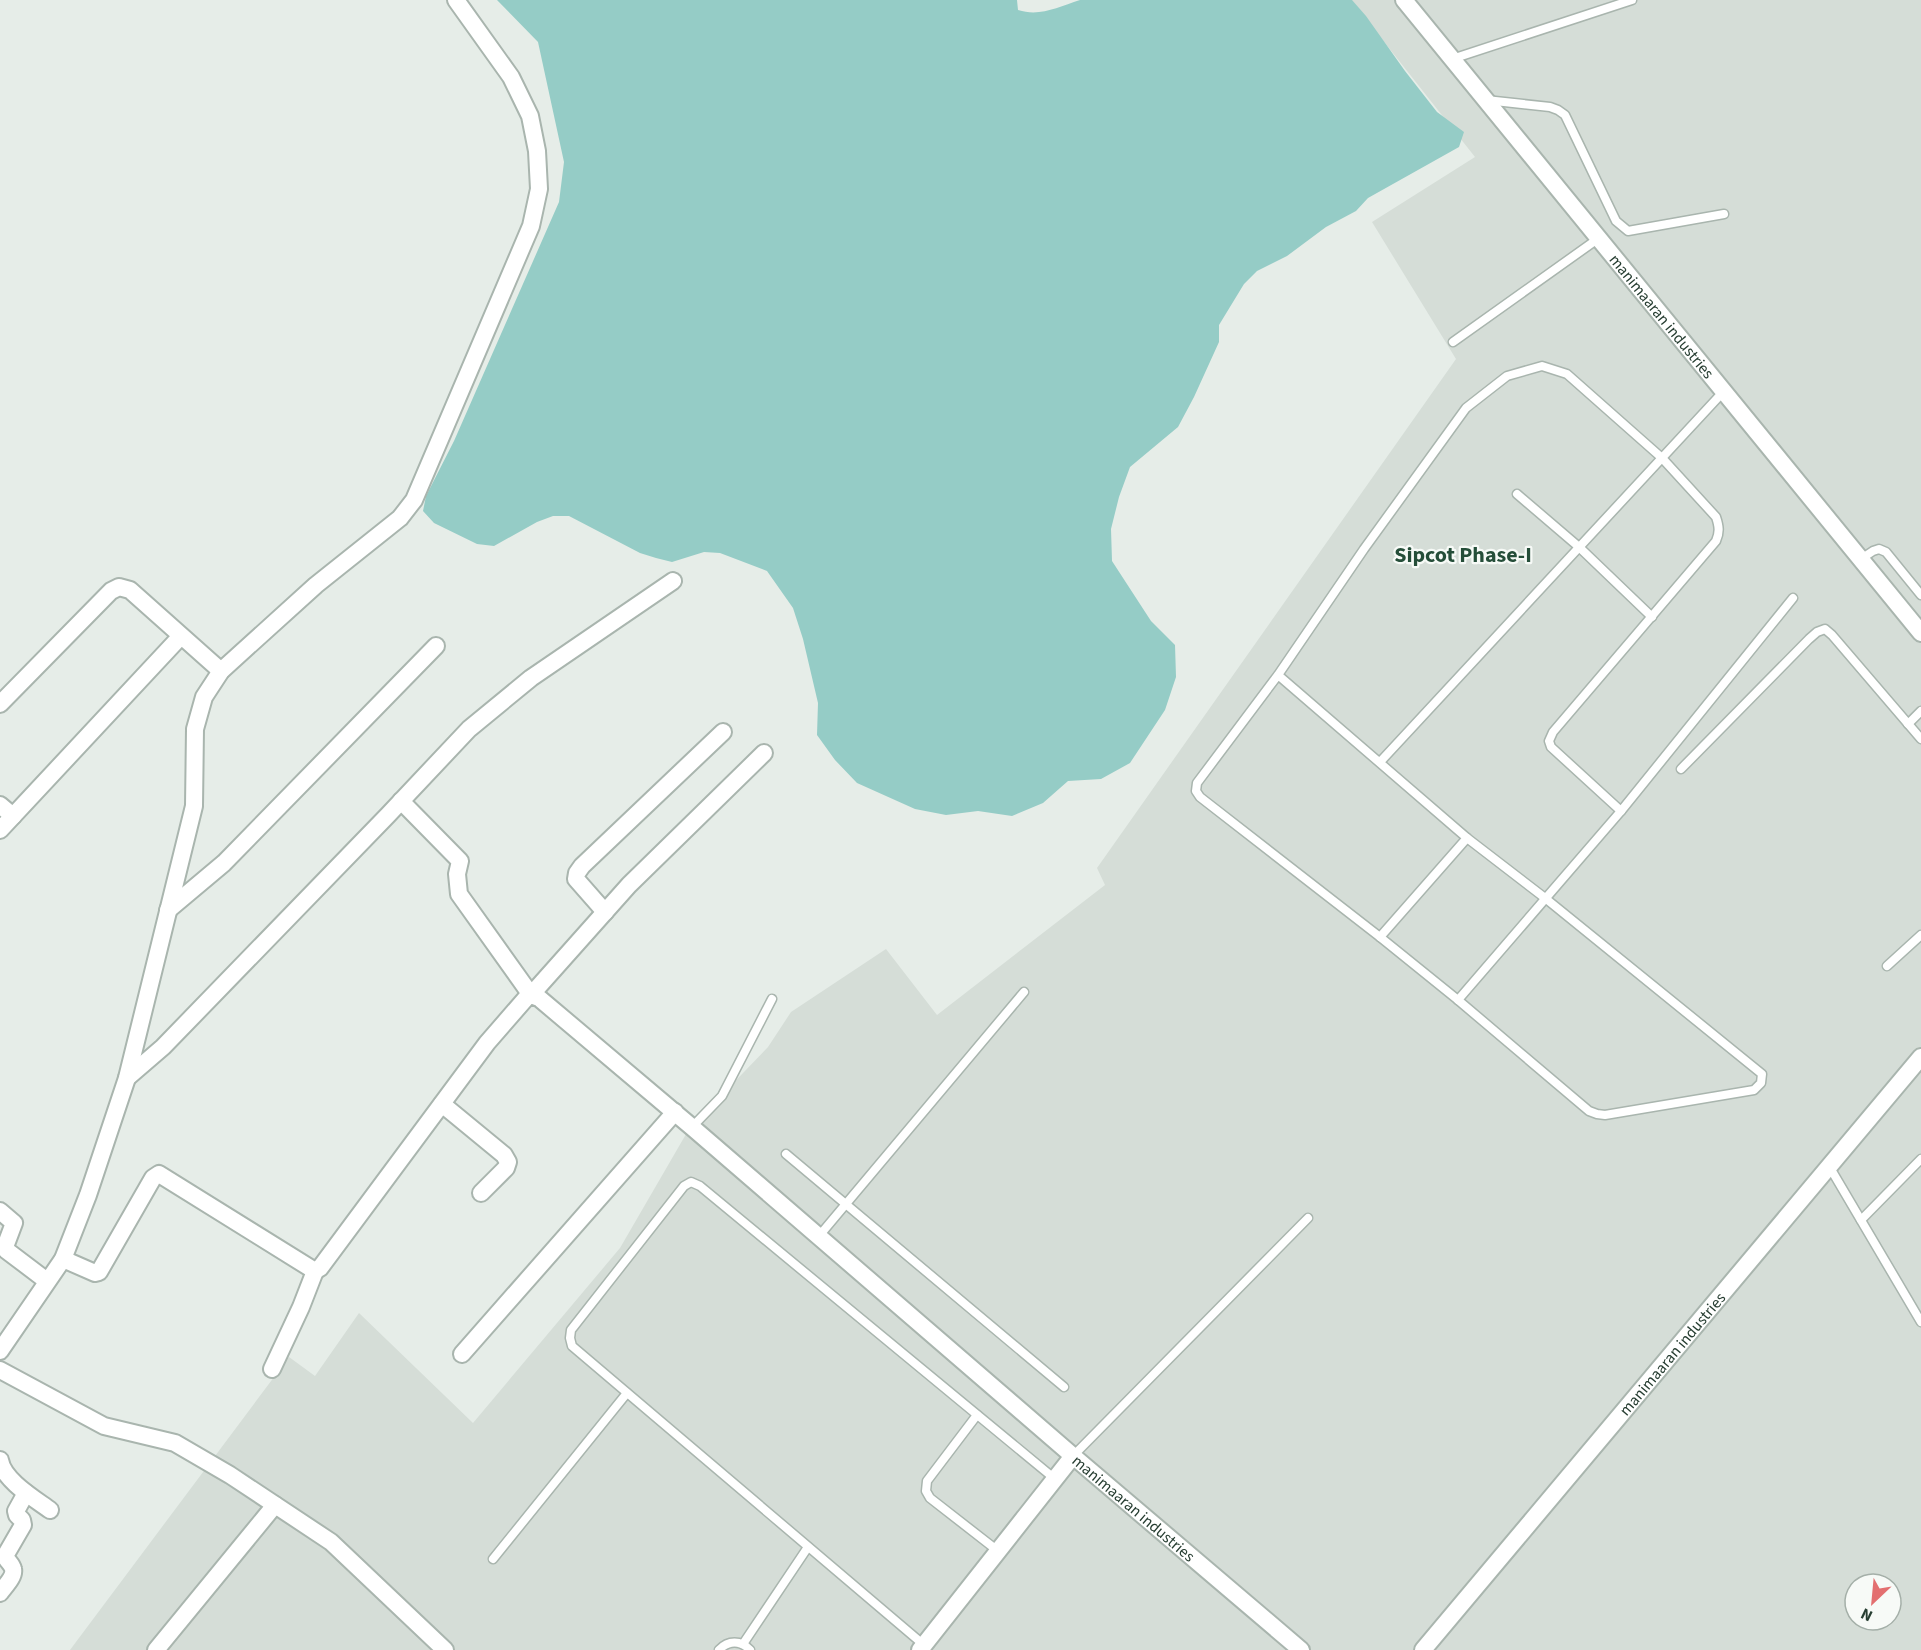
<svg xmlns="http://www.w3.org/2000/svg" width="1921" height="1650" font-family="'Source Sans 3',sans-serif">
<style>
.built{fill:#d5ddd7;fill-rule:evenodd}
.water{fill:#95ccc6}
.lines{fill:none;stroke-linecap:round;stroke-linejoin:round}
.service-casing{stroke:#a9b5ae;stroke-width:11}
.minor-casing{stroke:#a9b5ae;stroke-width:20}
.service{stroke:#fff;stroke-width:8}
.minor{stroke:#fff;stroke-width:16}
.labels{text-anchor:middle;stroke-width:4.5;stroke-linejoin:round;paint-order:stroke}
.street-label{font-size:16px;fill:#273e32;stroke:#f7faf7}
.district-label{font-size:22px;font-weight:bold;fill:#254e39;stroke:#f7faf7}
</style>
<rect width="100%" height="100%" fill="#e6ede8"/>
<path class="built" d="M1351,0H1921V1650H70L289,1357L315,1376L359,1313L473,1423L620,1248L689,1129L768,1047L791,1012L886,949L937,1015L1105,885L1097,868L1456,359L1372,222L1475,157ZM1855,1584H1891V1620H1855Z"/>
<path class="water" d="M497,0H1017L1018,10C1040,17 1058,7 1080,0H1352L1366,16L1405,71L1437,112L1464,132L1459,147L1368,198L1356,211L1326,227L1287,256L1257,271L1244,284L1219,325V342L1194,397L1178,427L1130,467L1119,497L1111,529L1112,561L1151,621L1175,645L1176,677L1165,710L1130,763L1101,779L1068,781L1043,803L1012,816L978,811L946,815L915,809L857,783L835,760L817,735L818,703L803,639L793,608L767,571L720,553L704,552L672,562L656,558L640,553L569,516H553L537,522L494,546L477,544L434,523L423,511L426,496L454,441L559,202L564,162L538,42Z"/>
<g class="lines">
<g class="service-casing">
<g id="service">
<path d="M1452,59L1632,0"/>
<path d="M1486,100L1550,107L1558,110L1565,115L1616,221L1628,231L1724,214"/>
<path d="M1453,342L1599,238"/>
<path d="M1517,494L1579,547L1652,617"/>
<path d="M1861,559L1873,551L1879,549L1886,552L1921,595"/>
<path d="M1278,675L1467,838L1545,898L1762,1074L1761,1083L1754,1090L1605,1115L1597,1114L1589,1111L1458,1000L1380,937L1200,797L1196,791L1197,783L1278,675L1364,549L1466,408L1507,376L1542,366L1567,374L1662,458L1716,517C1719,526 1720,532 1716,541L1553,732L1549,741L1551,747L1621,811"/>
<path d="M1908,724L1921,711"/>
<path d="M1380,762L1724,391"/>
<path d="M1681,769L1809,639L1817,632L1825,629L1832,635L1921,739"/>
<path d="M1380,937L1467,838"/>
<path d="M1887,966L1921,935"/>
<path d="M1458,1000L1621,811L1793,598"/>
<path d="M692,1127L722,1096L772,999"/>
<path d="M786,1154L1064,1387"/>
<path d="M1829,1166L1921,1322"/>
<path d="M1861,1220L1921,1159"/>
<path d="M819,1236L1024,992"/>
<path d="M977,1415L927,1481L926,1491L930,1498L998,1551"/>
<path d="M1073,1456L1308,1218"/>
<path d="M493,1559L627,1393"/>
<path d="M743,1644L808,1547"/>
<path d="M924,1645L572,1346L570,1338L571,1330L684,1186L691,1182L700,1186L1055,1479"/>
<path d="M719,1650C728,1640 741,1640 750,1650"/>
</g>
</g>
<g class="minor-casing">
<g id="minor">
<path id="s1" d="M1404,0L1921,633"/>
<path d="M0,704L111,591L119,587L130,590L221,671"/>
<path d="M401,801L460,861L457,874L459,894L531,995L629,885L764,753"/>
<path d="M0,805L13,816"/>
<path d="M0,830L181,636"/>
<path d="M168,910L224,863L436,646"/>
<path d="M605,912L576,879L577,873L582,866L723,732"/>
<path d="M127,1078L163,1047L388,815L469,729L531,678L673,581"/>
<path d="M442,1104L504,1155L508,1162L506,1168L481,1193"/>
<path d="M0,1211L14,1223L5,1247L6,1250L47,1281"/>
<path d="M63,1259L95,1273L99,1272L153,1178L159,1174L315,1271L320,1268L487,1043L527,997L531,995L539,998L693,1128L1073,1456"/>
<path d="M0,1351L63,1259L88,1195L127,1078L194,806L195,729L204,697L221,671L316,585L400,518L414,500L531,226L539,189L537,151L530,116L511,77L456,0"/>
<path d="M462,1354L675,1112"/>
<path d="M272,1369L301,1307L315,1271"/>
<path d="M0,1370L104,1426L175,1443L230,1475L331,1542L445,1650"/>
<path d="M0,1460C3,1480 35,1499 50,1510"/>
<path d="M0,1593C4,1587 15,1577 13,1569C12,1564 7,1561 5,1556L23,1525L22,1520L17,1515L16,1511L26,1493"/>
<path d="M156,1650L275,1505"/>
<path id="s2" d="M920,1650L1073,1456L1301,1650"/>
<path id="s3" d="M1423,1650L1921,1057"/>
</g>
</g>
<use href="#service" class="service"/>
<use href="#minor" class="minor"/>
</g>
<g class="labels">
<g class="street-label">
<text dy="6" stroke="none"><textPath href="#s1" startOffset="408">manimaaran industries</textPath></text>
<text dy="6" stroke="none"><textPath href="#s3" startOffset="387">manimaaran industries</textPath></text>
<text dy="6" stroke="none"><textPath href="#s2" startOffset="327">manimaaran industries</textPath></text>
</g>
<g class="district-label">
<text x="1463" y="562">Sipcot Phase-I</text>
</g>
</g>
<g transform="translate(1873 1602) rotate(206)"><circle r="28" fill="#f7faf7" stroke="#a4afa8" stroke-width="1.5"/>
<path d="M0-4.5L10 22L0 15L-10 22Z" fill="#e36f70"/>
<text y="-9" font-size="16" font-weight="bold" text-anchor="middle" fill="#273e32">N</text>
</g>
</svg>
